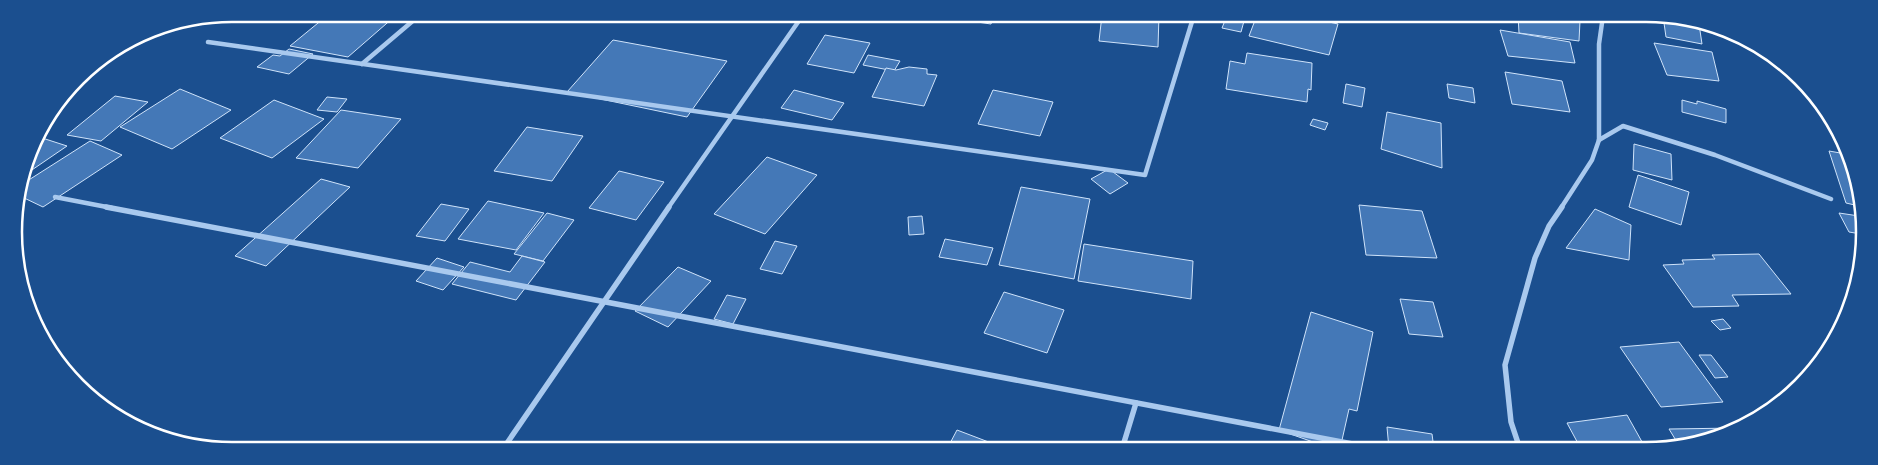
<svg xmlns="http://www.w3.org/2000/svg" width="1878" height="465" font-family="Montserrat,sans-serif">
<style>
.building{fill:#4478b7;stroke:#cfe3fa}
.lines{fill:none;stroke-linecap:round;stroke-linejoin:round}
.minor-far1{stroke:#a9c9ee;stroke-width:4.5}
.minor{stroke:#a9c9ee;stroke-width:5.5}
.rim{fill:none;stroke:#fff;stroke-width:2.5}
</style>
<rect width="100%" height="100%" fill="#1b4f8f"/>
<g class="building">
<path d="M329,14H380L394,17L348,57L290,46Z"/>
<path d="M929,15H994L991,24Z"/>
<path d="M1102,15H1159L1158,47L1099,41Z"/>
<path d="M1257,15H1298L1338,24L1329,55L1249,36Z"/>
<path d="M1429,15H1491L1493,21Z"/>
<path d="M1518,15L1580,21L1579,41L1519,33Z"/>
<path d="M1663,16H1674L1699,24L1702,44L1666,37Z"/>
<path d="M1226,18L1244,21L1241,32L1222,28Z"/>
<path d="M1500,30L1570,42L1575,63L1508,56Z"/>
<path d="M825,35L870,43L854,73L807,64Z"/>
<path d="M613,40L727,61L687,117L567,92Z"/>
<path d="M1654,43L1712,52L1719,81L1667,75Z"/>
<path d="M289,49L313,54L289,74L257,67L273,55L280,56Z"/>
<path d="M1247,53L1312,63L1311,90L1308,89L1307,102L1226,89L1230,61L1245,64Z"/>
<path d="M868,55L900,61L894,71L863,65Z"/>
<path d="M909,67L927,69V74L937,75L924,106L872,97L886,68L896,70Z"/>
<path d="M1505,72L1562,81L1570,112L1512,104Z"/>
<path d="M1346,84L1365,88L1362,107L1343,103Z"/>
<path d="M1447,84L1473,88L1475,103L1449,98Z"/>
<path d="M180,89L231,110L172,149L120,127Z"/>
<path d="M794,90L844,103L832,120L781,108Z"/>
<path d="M993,90L1053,102L1040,136L978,124Z"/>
<path d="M115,96L148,102L101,141L67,135Z"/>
<path d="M327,97L347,99L337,112L317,110Z"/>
<path d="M274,100L324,119L272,158L220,138Z"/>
<path d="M1682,100L1697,104V101L1726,109V123L1682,112Z"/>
<path d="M341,110L401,119L358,168L296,158Z"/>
<path d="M1387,112L1441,123L1442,168L1381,149Z"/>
<path d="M1313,119L1328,123L1325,130L1310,125Z"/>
<path d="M527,127L583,136L552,181L494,171Z"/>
<path d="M36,136L67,146L26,174Z"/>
<path d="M90,141L122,155L43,207L20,196L24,183Z"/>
<path d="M1634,144L1671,154L1672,180L1633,170Z"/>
<path d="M1829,151L1846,154L1857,176L1859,206L1846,203Z"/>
<path d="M767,157L817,175L765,234L714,214Z"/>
<path d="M1109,169L1128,183L1110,194L1091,179Z"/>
<path d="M619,171L664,182L636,220L589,208Z"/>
<path d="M1638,175L1689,192L1681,225L1629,207Z"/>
<path d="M321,179L350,187L266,266L235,256Z"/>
<path d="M1021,187L1090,199L1074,279L999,265Z"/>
<path d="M488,201L544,213L516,250L458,239Z"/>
<path d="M441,204L469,209L445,241L416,236Z"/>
<path d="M1359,205L1422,211L1437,258L1366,255Z"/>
<path d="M1595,209L1631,225L1629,260L1566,248Z"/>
<path d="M547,213L574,220L543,261L514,254Z"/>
<path d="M1839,213L1859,216L1861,234L1849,232Z"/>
<path d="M922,216L924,234L909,235L908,217Z"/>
<path d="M945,239L993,248L987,265L939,257Z"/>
<path d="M775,241L797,246L782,274L760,269Z"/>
<path d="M1084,244L1193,261L1191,299L1078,281Z"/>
<path d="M1759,254L1791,294L1732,295L1739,306L1693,307L1663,265L1684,264L1682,260L1715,259L1712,255Z"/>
<path d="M522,256L545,262L516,300L452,284L470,262L510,272Z"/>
<path d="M437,258L464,267L443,290L416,281Z"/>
<path d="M678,267L711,281L668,327L635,311Z"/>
<path d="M1004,292L1064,310L1047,353L984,333Z"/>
<path d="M727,295L746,299L733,324L714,319Z"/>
<path d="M1400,299L1433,302L1443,337L1409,334Z"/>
<path d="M1311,312L1373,332L1357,411L1349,409L1340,449H1333L1279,430Z"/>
<path d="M1723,319L1731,328L1720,330L1711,321Z"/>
<path d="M1679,342L1723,402L1661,407L1620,347Z"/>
<path d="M1699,355H1711L1728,377L1715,378Z"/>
<path d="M1627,415L1646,449H1581L1567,423Z"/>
<path d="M1387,427L1432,434L1434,449H1389Z"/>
<path d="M1736,428L1737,430L1680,447L1669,429Z"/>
<path d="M957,430L1007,449H947Z"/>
</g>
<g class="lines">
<g class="minor-far1">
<path d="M208,42L1145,175L1194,15"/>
<path d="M362,64L421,14"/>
<path d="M1599,140L1623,126L1715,155L1831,199"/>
<path d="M55,197L112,208"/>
<path d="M668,208L803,15"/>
<path d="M1561,208L1592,160L1599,140V44L1603,16"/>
</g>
<g class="minor">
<path d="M106,207L1379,449"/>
<path d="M503,449L669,207"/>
<path d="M1122,449L1136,403"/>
<path d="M1520,449L1511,422L1505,365L1535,258L1549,226L1562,207"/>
</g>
</g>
<path d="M0 0H1878V465H0ZM232 22H1646A210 210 0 0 1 1856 232V232A210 210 0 0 1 1646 442H232A210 210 0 0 1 22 232V232A210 210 0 0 1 232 22Z" fill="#1b4f8f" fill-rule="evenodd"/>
<path class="rim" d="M232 22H1646A210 210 0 0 1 1856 232V232A210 210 0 0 1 1646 442H232A210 210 0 0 1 22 232V232A210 210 0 0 1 232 22Z"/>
</svg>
